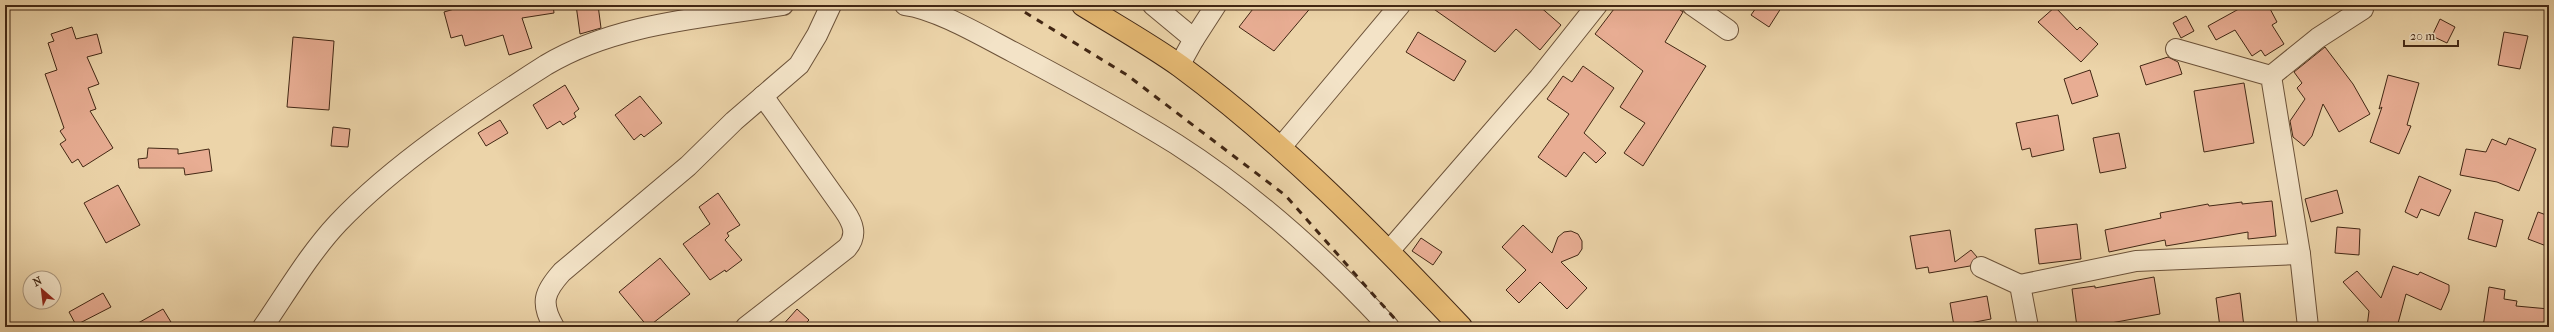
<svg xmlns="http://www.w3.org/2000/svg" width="2554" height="332" font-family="'IM FELL French Canon',serif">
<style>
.building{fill:#e8ad93;stroke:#422714}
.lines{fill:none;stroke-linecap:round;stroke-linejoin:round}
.minor-casing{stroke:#6c5239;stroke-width:22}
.primary-casing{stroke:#422714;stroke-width:24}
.minor{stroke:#f3e3c7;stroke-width:20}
.primary{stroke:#e6ba74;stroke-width:22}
.rail{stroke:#422714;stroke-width:3;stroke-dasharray:7 7;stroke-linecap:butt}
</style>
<rect width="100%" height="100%" fill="#ecd4a9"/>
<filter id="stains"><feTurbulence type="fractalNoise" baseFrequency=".005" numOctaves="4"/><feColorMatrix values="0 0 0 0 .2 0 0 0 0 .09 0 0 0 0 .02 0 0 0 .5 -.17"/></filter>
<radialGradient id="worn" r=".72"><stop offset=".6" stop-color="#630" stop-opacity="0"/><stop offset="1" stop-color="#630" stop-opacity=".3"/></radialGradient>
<g class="building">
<path d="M468,5H553L554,13L522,18L532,48L509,55L503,35L465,46L462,35L451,38L444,12Z"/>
<path d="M576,5H598L601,28L580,34Z"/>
<path d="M1256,5H1313L1274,51L1239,27Z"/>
<path d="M1428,5H1538L1561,25L1540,50L1516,29L1495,52Z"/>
<path d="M1617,5H1673L1683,12L1665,42L1706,66L1643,166L1624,153L1645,123L1620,107L1643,71L1595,34Z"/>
<path d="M1758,5H1783L1769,27L1751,15Z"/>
<path d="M2246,5H2268L2277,22L2272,25L2284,44L2265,56L2261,50L2252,56L2235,30L2216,40L2208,26Z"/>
<path d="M2055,7L2077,30L2080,27L2098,44L2081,62L2038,22Z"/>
<path d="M2186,16L2194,31L2181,38L2173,23Z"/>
<path d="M2440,19L2455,27L2447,43L2432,36Z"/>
<path d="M72,27L76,39L97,34L102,53L87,57L99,84L88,88L96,109L90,111L113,148L83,167L78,159L72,163L60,144L66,140L60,131L64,128L45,74L57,70L48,43L54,41L51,34Z"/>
<path d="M1418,32L1466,61L1454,81L1406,52Z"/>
<path d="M2504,32L2528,36L2520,69L2498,65Z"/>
<path d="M293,37L334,41L329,110L287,107Z"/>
<path d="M2325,47L2353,84L2370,114L2339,132L2323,104L2312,136L2304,146L2293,137L2290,121L2305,99L2297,88L2302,83L2294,72Z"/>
<path d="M2168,57L2178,62L2182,74L2146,85L2140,66Z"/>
<path d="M1583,66L1614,88L1584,133L1606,153L1596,163L1584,152L1566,177L1538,157L1569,114L1547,99L1563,76L1572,82Z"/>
<path d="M2090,70L2098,96L2072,104L2064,79Z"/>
<path d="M2388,75L2419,83L2407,125L2411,126L2399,154L2370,142L2382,107L2379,109Z"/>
<path d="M2244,83L2254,143L2204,152L2194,91Z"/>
<path d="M565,85L579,109L574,113L576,117L563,125L560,121L547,129L533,105Z"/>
<path d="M640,96L662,123L644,137L641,134L634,140L615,115Z"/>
<path d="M2058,115L2064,150L2032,157L2030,148L2022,150L2016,123Z"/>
<path d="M500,120L508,133L486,146L478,133Z"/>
<path d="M333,127L350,129L348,147L331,146Z"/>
<path d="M2119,133L2126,168L2100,173L2093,138Z"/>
<path d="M2509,138L2536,149L2519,191L2497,182L2460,175L2466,149L2486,152L2492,139L2506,145Z"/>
<path d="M148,148L178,149V154L209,149L212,171L185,175L184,168H139L138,159L147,158Z"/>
<path d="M2419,176L2451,190L2439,216L2421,209L2417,218L2405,212Z"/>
<path d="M118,185L140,225L106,243L84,203Z"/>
<path d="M2337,190L2343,213L2311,222L2305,199Z"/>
<path d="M718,193L740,225L727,233L729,236L725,240L742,260L726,272L725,270L710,280L683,244L710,224L699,207Z"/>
<path d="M2272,201L2276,236L2248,239V232L2166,246L2165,240L2109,252L2105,230L2161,218L2160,213L2208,204L2209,206L2242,202V204Z"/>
<path d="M2475,212L2503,220L2496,247L2468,239Z"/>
<path d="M2538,212L2549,216V247L2528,239Z"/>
<path d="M2077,224L2081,259L2039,264L2035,229Z"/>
<path d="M1523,225L1552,253L1558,237L1564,232L1571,231L1578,234L1582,241V249L1578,255L1561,262L1587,288L1567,309L1540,282L1519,303L1506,290L1526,270L1502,247Z"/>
<path d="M2337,227L2360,229L2359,255L2335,253Z"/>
<path d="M1950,230L1955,262L1971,250L1977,257L1970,266L1929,273L1928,267L1916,269L1910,236Z"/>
<path d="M1421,238L1442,252L1433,265L1412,251Z"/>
<path d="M660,258L690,294L648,327L619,292Z"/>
<path d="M2393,266L2418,275L2420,272L2449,285V291L2441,310L2406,294L2397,327H2367L2369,311L2343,282L2357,271L2381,298Z"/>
<path d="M2154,277L2160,314L2100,325V327H2077L2072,289L2095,286V288Z"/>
<path d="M2489,287L2505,290L2504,299L2517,301L2516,306L2549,309V327H2483Z"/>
<path d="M103,293L111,307L76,325L69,312Z"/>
<path d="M2240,293L2244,327H2220L2216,298Z"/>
<path d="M1987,296L1991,319L1954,326L1950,303Z"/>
<path d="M163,309L174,327H131Z"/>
<path d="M797,309L809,320L802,327H781Z"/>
</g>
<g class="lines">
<g class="minor-casing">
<g id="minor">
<path d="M905,5C937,9 984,37 1013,52C1068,81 1123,111 1176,144C1254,194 1326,259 1389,327"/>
<path d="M1153,5L1194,39L1179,66"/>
<path d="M1692,5L1728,30"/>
<path d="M1194,39L1216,5"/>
<path d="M2176,49L2271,76L2300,254L2308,327"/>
<path d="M2271,76L2318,38L2363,9L2361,5"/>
<path d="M1281,147L1400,5"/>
<path d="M1389,251L1539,78L1597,5"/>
<path d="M1981,267L2020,285L2028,327"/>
<path d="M2020,285L2136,261L2300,254"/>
<path d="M263,327C287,292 309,254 338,223C394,164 477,109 546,65C616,23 704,18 783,5"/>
<path d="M554,327C540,303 544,292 562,272L688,166L734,121L799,65L817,35L831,5"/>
<path d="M746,327L847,248C858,235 853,223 844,210L763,96"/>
</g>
</g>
<g class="primary-casing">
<path id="primary" d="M1083,5C1115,25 1149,44 1180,66C1283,142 1373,234 1461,327"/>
</g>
<use href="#minor" class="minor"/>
<use href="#primary" class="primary"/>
<path class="rail" d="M1013,5L1127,75L1285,195L1402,327"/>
</g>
<rect width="2554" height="332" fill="none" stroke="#ecd4a9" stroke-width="20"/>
<rect x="6" y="6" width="2542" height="320" fill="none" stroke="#422714" stroke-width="2"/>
<rect x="10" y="10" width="2534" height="312" fill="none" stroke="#422714"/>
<g transform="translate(42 290) rotate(332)"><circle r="19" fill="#f3e3c7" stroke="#ac987f"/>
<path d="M0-3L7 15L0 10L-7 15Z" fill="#8f2418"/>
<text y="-6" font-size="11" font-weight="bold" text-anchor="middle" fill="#422714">N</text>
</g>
<path d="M2404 40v6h54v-6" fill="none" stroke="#422714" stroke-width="2"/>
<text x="2410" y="40" font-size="12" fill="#422714" stroke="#f3e3c7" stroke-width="3" paint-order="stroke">20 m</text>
<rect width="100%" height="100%" filter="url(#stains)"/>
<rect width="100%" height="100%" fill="url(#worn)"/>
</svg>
